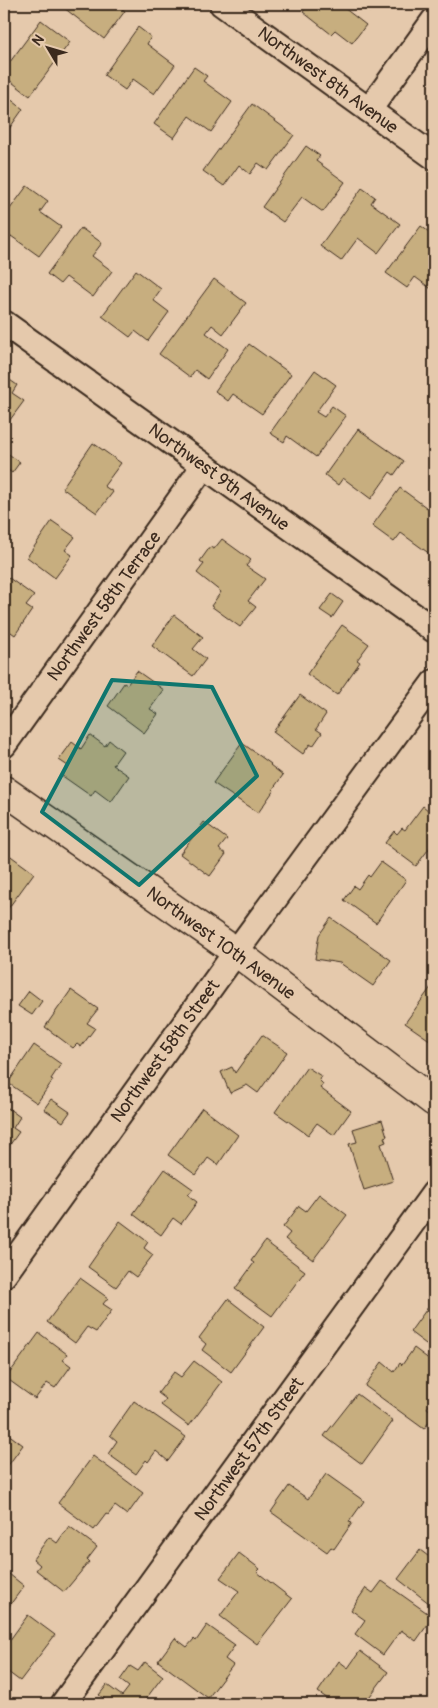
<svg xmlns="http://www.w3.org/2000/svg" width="438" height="1708" font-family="Pangolin,sans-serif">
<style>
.building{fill:#c7ae7f;stroke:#3b2a1e}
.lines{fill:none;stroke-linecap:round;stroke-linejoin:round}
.minor-casing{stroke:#3b2a1e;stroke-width:28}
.tertiary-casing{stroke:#3b2a1e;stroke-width:31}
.minor{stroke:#e5c9ac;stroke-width:24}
.tertiary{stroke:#e5c9ac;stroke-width:28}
.marked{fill:#0f766e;fill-opacity:0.2;stroke:#0f766e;stroke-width:4;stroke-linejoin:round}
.labels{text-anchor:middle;stroke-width:4;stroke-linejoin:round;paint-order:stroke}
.street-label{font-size:18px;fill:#3b2a1e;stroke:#e5c9ac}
</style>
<rect width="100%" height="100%" fill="#e5c9ac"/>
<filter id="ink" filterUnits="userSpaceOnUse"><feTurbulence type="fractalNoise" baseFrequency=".02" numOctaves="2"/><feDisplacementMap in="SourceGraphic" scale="10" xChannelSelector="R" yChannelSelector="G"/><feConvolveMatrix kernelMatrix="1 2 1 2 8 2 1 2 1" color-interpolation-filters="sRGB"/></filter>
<g filter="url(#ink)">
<g class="building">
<path d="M59,4H116L125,11L104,39Z"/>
<path d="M309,4H339L366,25L352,43L335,30L331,34L303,12Z"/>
<path d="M360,4H376L370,12Z"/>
<path d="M41,20L70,42L30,96L4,76V70Z"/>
<path d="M138,27L151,37L147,44L175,65L154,94L133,79L125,90L104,75Z"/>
<path d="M194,67L207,76L203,81L232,102L211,132L189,116L174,138L154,124Z"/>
<path d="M4,94L23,109L4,136Z"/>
<path d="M252,104L294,135L268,170L258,163L250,174L239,165L224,186L203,171Z"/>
<path d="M306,146L320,156L316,161L345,182L323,212L302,197L283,222L262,207Z"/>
<path d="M27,186L48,201L40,212L61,227L39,256L11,236L7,241L4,239V217Z"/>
<path d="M362,188L375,197L371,203L400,224L378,253L358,238L341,261L320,246Z"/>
<path d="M421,226L433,235L429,241L434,246V291L415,277L407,288L386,273Z"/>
<path d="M81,228L102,243L92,256L112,271L93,297L66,277L60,284L47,274Z"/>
<path d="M136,270L161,289L153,300L169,312L148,341L135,331L130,337L102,316Z"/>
<path d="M214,279L246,303L223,334L212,325L206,333L228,349L207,379L195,370L190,377L159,354Z"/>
<path d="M249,344L291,374L262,414L233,394L228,401L215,391Z"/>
<path d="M315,370L336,385L316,412L324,417L332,406L346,416L316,457L287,436L284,442L270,433Z"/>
<path d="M4,376L17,385L12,393L24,401L4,428Z"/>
<path d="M358,429L404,461L394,475L390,472L371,499L343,478L338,485L325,475Z"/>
<path d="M93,443L121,463L104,486L113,492L97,513L62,488Z"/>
<path d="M4,451L20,462L12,473L4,467Z"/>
<path d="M400,488L434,513V557L401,533L394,542L372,526Z"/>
<path d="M52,521L75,537L65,550L72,555L55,578L27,557Z"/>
<path d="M222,539L251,560L246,566L265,579L248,601L256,607L240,627L211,606L221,592L197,573L204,564L200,561L210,547L214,549Z"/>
<path d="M9,578L34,596L26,606L32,610L15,635L4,627V584Z"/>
<path d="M332,594L343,602L332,618L320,610Z"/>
<path d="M174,615L203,637L193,649L206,659L193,676L152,646Z"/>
<path d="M342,625L369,644L357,660L360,662L337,695L307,674Z"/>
<path d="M137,671L164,690L150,709L158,714L144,733L108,706L124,683L127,685Z"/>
<path d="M300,695L326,714L316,729L322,733L313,746L310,744L303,754L273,732Z"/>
<path d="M90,735L105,746L109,740L123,751L113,765L129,776L111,802L95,790L91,796L61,775L68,766L59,760L72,742L81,749Z"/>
<path d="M242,743L271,764L270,765L283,775L273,789L274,790L258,813L213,783Z"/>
<path d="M423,806L434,815V842L416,866L385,843L394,831L397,834L402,828L405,830Z"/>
<path d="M204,822L227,839L219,849L226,854L210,876L180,854Z"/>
<path d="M8,854L34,873L7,910L4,908V860Z"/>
<path d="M381,862L406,880L376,923L344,900L354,886L358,889L368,875L370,877Z"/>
<path d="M331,918L391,960L373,986L340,963L315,959L319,935Z"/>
<path d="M434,983V1043L405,1023Z"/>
<path d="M71,990L98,1009L87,1023L95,1028L81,1047L77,1044L73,1048L45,1027Z"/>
<path d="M29,991L42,1001L32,1015L18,1006Z"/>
<path d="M262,1035L287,1052L258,1093L247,1085L230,1093L221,1072L232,1067L235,1073Z"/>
<path d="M34,1045L61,1064L51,1079L53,1080L37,1103L8,1083Z"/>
<path d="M307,1067L321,1076L319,1080L323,1084L320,1088L351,1111L334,1135L317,1123L308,1135L275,1112Z"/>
<path d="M51,1099L70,1112L63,1122L44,1109Z"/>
<path d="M4,1105L20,1117L13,1128L19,1132L4,1153Z"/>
<path d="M202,1108L238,1135L218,1165L208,1158L196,1175L168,1155Z"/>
<path d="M382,1120L387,1136L384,1137L386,1142L381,1144L393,1181L364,1190L349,1144L357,1142L353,1129Z"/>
<path d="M165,1169L193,1189L188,1195L197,1202L181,1224L173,1218L161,1235L133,1214Z"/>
<path d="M319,1194L347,1215L313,1260L285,1239L290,1233L283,1227L299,1206L306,1211Z"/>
<path d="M120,1221L148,1242L144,1248L153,1255L136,1277L128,1271L116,1287L88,1267Z"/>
<path d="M265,1241L305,1271L272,1316L235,1289L254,1263L251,1261Z"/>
<path d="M80,1278L108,1298L103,1304L112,1310L96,1332L87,1327L75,1343L47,1322Z"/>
<path d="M228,1299L264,1327L231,1372L202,1350L206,1344L199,1338Z"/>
<path d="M434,1299V1350L410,1332Z"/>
<path d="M39,1333L67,1354L63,1360L71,1366L55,1388L47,1383L35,1399L6,1378Z"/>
<path d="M414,1348L434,1363V1381L432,1383L434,1385V1398L427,1408L434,1413V1415L424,1429L365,1386L382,1362L394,1372L400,1363L402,1365Z"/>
<path d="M194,1361L222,1382L189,1426L161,1405L166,1399L158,1393L174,1372L181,1377Z"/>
<path d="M357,1394L393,1421L362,1464L324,1436Z"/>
<path d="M134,1401L186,1437L168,1461L156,1451L148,1462L146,1460L136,1474L108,1454L117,1441L110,1435Z"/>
<path d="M4,1431L23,1445L4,1471Z"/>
<path d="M93,1456L143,1493L127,1515L115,1506L108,1515L106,1514L94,1530L58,1503Z"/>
<path d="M326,1474L364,1501L349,1522L352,1523L334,1549L331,1547L327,1552L271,1512L289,1486L308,1499Z"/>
<path d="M69,1526L97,1547L87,1560L89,1562L64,1592L36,1570L40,1565L33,1559L49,1537L57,1543Z"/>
<path d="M434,1548V1607L398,1579L420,1550L428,1556Z"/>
<path d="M239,1553L260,1569L257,1572L292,1599L257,1644L220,1616L239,1591L220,1578Z"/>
<path d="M4,1570L24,1586L4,1613Z"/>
<path d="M382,1581L433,1617L416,1641L401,1630L383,1655L355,1634L365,1620L351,1610L366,1588L373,1593Z"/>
<path d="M28,1615L55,1635L20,1681L4,1669V1648Z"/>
<path d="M207,1625L235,1645L225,1659L233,1665L208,1698L158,1661L175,1638L187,1647L194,1639L196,1641Z"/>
<path d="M360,1651L388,1672L364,1704H335L318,1692L339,1661L348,1668Z"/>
<path d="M145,1662L163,1676L142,1704H102L106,1700L99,1695L107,1685L122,1696L129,1687L120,1680L130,1666L138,1671Z"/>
</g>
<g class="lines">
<g class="minor-casing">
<g id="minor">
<path d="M222,4L434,157"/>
<path d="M369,110L434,20"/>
<path d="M4,323L434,630"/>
<path d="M4,745L203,467"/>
<path d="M4,1275L236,952L434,682"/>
<path d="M63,1704L434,1193"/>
</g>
</g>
<g class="tertiary-casing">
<path id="tertiary" d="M4,790L236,952L434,1102"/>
</g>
<use href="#minor" class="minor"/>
<use href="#tertiary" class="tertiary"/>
</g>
</g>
<path class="marked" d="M112,680L212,687L257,776L139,885L42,812Z"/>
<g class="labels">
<g class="street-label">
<text transform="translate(328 80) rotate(36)" y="6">Northwest 8th Avenue</text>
<text transform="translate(219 477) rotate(36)" y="6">Northwest 9th Avenue</text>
<text transform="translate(104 606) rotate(-54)" y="6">Northwest 58th Terrace</text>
<text transform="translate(221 943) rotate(36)" y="6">Northwest 10th Avenue</text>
<text transform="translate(165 1051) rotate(-54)" y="6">Northwest 58th Street</text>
<text transform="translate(249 1449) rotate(-54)" y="6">Northwest 57th Street</text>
</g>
</g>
<rect width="438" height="1708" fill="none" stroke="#e5c9ac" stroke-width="20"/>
<rect x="10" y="10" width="418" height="1688" fill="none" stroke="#3b2a1e" stroke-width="2" filter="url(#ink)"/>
<g transform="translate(48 48) rotate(308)" stroke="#e5c9ac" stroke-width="4" paint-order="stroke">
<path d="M0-4L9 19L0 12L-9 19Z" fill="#3b2a1e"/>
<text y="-8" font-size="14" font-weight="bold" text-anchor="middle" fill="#3b2a1e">N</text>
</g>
</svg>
